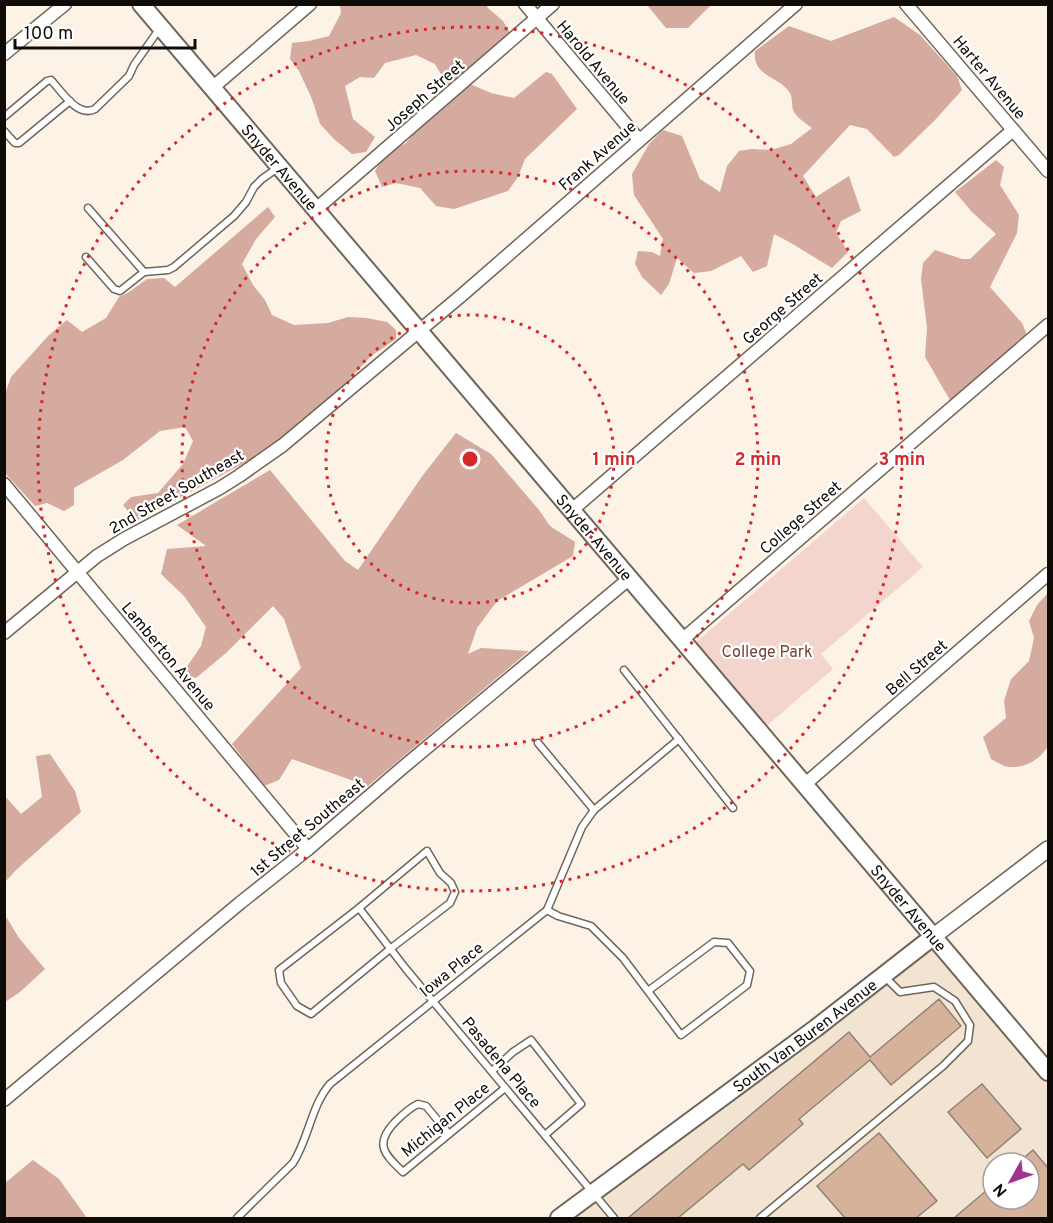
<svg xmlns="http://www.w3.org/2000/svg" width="1053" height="1223" font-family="Overpass,sans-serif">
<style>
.built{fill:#f3e4d1;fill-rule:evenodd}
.green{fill:#f4d5cd}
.forest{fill:#d5aa9f}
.building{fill:#d6b29a;stroke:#8f827a;stroke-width:1.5}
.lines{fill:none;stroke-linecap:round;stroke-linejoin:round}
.service-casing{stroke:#6f665b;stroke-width:9}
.minor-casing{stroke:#6f665b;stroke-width:15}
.tertiary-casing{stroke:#6f665b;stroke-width:18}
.secondary-casing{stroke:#6f665b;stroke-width:20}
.service{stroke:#fff;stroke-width:6}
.minor{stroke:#fff;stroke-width:12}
.tertiary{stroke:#fff;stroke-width:15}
.secondary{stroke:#fff;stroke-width:16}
.ring{fill:none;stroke:#d62828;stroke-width:3;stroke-dasharray:3 6}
.labels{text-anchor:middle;stroke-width:4.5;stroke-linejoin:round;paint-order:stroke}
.street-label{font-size:16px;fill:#0f0c08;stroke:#fff}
.park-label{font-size:16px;fill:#794032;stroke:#fff}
.centre{fill:#d62828;stroke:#fff;stroke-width:3}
.ring-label{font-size:18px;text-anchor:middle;font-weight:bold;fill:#d62828;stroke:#fff;stroke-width:4.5;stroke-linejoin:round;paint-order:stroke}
</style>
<rect width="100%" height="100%" fill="#fcf2e5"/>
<path class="built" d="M934,936L1048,1072V1218H559ZM993,1163H1029V1199H993Z"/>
<path class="green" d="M864,498L923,567L821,654L833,669L764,728L695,643Z"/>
<g class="forest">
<path d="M340,5H486L488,8L503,21L510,33L448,86L435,64L416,55L385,63L374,78L360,77L345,86L353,119L375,137L366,152L352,154L334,139L320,124L312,99L299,71L290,59L292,43L309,41L329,36L341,13Z"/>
<path d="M647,5H711L688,28H666Z"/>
<path d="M894,17L920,35L957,76L962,90L935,120L899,155L894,157L867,129L850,125L803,176L816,197L849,176L861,211L841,221L836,233L848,252L832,268L791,243L774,234L767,266L753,272L741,256L711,271L694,273L677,258L669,284L661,295L642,277L635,264L638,251L652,252L660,256L663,239L634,195L632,174L649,144L663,130L682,136L700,179L720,192L727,166L739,151L752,149L771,150L791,144L812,128C807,124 797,118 794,112C791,107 793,98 790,93C779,76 752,77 755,51L789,26L831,41Z"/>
<path d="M546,72L552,74L577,109L525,159L518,177L508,191L454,209L436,206L420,188L396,183L382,187L375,171L384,155L406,143L420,126L470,84L491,93L514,98Z"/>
<path d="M996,160L1004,167L1000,185L1019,215L1017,233L990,287L1022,323L1027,335L951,402L925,357L927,328L921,279L923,263L935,250L962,259H970L996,234L972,212L955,192Z"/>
<path d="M268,207L275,217L256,239L242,264L253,285L265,300L272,315L294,325L328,323L348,317L367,318L387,322L396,330V339L371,356L341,388L300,426L265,452L136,521L123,505L131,497L158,493L183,464L193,441L185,427L160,431L123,460L74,488V505L64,511L47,503L35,506L5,473V394L11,377L49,335L67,320L82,332L106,318L119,297L129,292L147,279L164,278L175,287Z"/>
<path d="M456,433L491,454L539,510L550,526L575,542L573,556L497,601L477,628L468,654L481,648L529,651L368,786L292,759L279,780L264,786L232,744L301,668L284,619L273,606L226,653L196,678L182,674L201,646L206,627L184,596L161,574L167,549L206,546L177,525L270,470L345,561L358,570L423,475Z"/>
<path d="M1048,593V746C1040,759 1027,768 1010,767C1004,767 997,762 991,759L983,737L1006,718L1004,701L1011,679L1029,661L1034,638L1029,621L1037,605Z"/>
<path d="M50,754L75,791L81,812L16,870L5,882V796L21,814L42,797L36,756Z"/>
<path d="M5,915L19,938L45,969L20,992L5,1002Z"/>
<path d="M33,1160L59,1179L87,1218H5V1183Z"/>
</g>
<g class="building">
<path d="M939,999L961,1026L891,1085L870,1060L799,1119L803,1124L749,1170L743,1164L678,1218H628L849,1032L870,1057Z"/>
<path d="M982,1084L1021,1129L987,1158L948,1112Z"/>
<path d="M879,1133L937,1201L916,1218H845L817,1186Z"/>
<path d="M1033,1150L1048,1168V1218H954L993,1185V1199H1029V1163H1018Z"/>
</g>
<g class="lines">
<g class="service-casing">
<g id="service">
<path d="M4,117L47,81L51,80C62,92 78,118 95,109L129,76L134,65L160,28"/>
<path d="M4,131L15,143H19L70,101"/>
<path d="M88,208L144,272"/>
<path d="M86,257L114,289L120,291L144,272L168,270L174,267L234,216L246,202L254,187L262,179L279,167"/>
<path d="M624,670L733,808"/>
<path d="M538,743L594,810"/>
<path d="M427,851L440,873L451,883L455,892L450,903L390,949L311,1014L297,1006L281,983L279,970L359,908Z"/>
<path d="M359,908L406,969L614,1218"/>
<path d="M547,910L558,916L591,926L623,958L681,1035L747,985L750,971L728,943L714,942L648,991"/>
<path d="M492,1071L513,1052L531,1040L581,1104L545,1135"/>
<path d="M449,1134L426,1106L418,1104C409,1108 402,1115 395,1122C374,1144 384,1154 403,1172L505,1088"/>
<path d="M237,1218L293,1163C309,1138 311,1106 330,1084L547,910L582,827L594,810L679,739"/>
<path d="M760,1218L943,1066L968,1041L970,1025L955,1001L934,987L900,992L884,976"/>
</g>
</g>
<g class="minor-casing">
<g id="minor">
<path d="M525,4L639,140"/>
<path d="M906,4L1048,171"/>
<path d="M4,54L65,4"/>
<path d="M212,88L310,4"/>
<path d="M315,210L553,4"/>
<path d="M4,484L308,849"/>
<path d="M572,510L1013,130"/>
<path d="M4,633L97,556L124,539L220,488L239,476L283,445L462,295L796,4"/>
<path d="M682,640L1048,325"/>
<path d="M804,785L1048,574"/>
<path d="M4,1100L240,903L308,849L401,769L630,578"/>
</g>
</g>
<g class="tertiary-casing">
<path id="tertiary" d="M934,936L1048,849"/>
</g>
<g class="secondary-casing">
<g id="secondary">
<path id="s1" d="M141,4L682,640L1048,1072"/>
<path id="s2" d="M559,1218L816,1028L934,936"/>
</g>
</g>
<use href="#service" class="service"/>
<use href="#minor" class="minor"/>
<use href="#tertiary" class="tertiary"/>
<use href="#secondary" class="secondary"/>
</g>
<g class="ring">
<circle cx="470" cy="459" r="144"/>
<circle cx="470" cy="459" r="288"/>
<circle cx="470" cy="459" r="432"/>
</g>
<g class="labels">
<g class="street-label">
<text transform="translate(594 62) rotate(50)" y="6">Harold Avenue</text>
<text transform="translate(990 77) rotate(50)" y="6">Harter Avenue</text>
<text transform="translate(424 95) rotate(-41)" y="6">Joseph Street</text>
<text transform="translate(597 155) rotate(-41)" y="6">Frank Avenue</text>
<text dy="6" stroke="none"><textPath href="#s1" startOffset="214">Snyder Avenue</textPath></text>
<text transform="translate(782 308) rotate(-41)" y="6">George Street</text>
<text transform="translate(176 491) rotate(-30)" y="6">2nd Street Southeast</text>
<text transform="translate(800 517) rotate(-41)" y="6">College Street</text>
<text dy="6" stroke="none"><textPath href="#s1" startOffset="700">Snyder Avenue</textPath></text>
<text transform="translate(169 656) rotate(50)" y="6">Lamberton Avenue</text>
<text transform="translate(916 667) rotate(-41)" y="6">Bell Street</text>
<text transform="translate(307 827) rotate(-40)" y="6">1st Street Southeast</text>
<text dy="6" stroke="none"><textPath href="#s1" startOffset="1186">Snyder Avenue</textPath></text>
<text transform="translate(451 969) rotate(-39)" y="6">Iowa Place</text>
<text dy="6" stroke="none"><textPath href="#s2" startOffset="306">South Van Buren Avenue</textPath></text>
<text transform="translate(502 1062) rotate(50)" y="6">Pasadena Place</text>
<text transform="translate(445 1119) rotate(-39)" y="6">Michigan Place</text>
</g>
<g class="park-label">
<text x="767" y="657">College Park</text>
</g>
</g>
<circle cx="470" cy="459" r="9" class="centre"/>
<g class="ring-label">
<text x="614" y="465">1 min</text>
<text x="758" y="465">2 min</text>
<text x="902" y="465">3 min</text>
</g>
<rect width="1053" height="1223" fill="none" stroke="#0f0c08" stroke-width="12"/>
<g transform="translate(1011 1181) rotate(230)"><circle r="28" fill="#ffffff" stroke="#9f9e9c" stroke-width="1.5"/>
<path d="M0-4.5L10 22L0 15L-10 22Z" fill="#a13290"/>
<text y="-9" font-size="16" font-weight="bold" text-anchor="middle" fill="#0f0c08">N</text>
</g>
<path d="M15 39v9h180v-9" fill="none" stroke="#0f0c08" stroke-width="3"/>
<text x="24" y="39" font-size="18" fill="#0f0c08" stroke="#ffffff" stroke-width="4.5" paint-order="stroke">100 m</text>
</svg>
